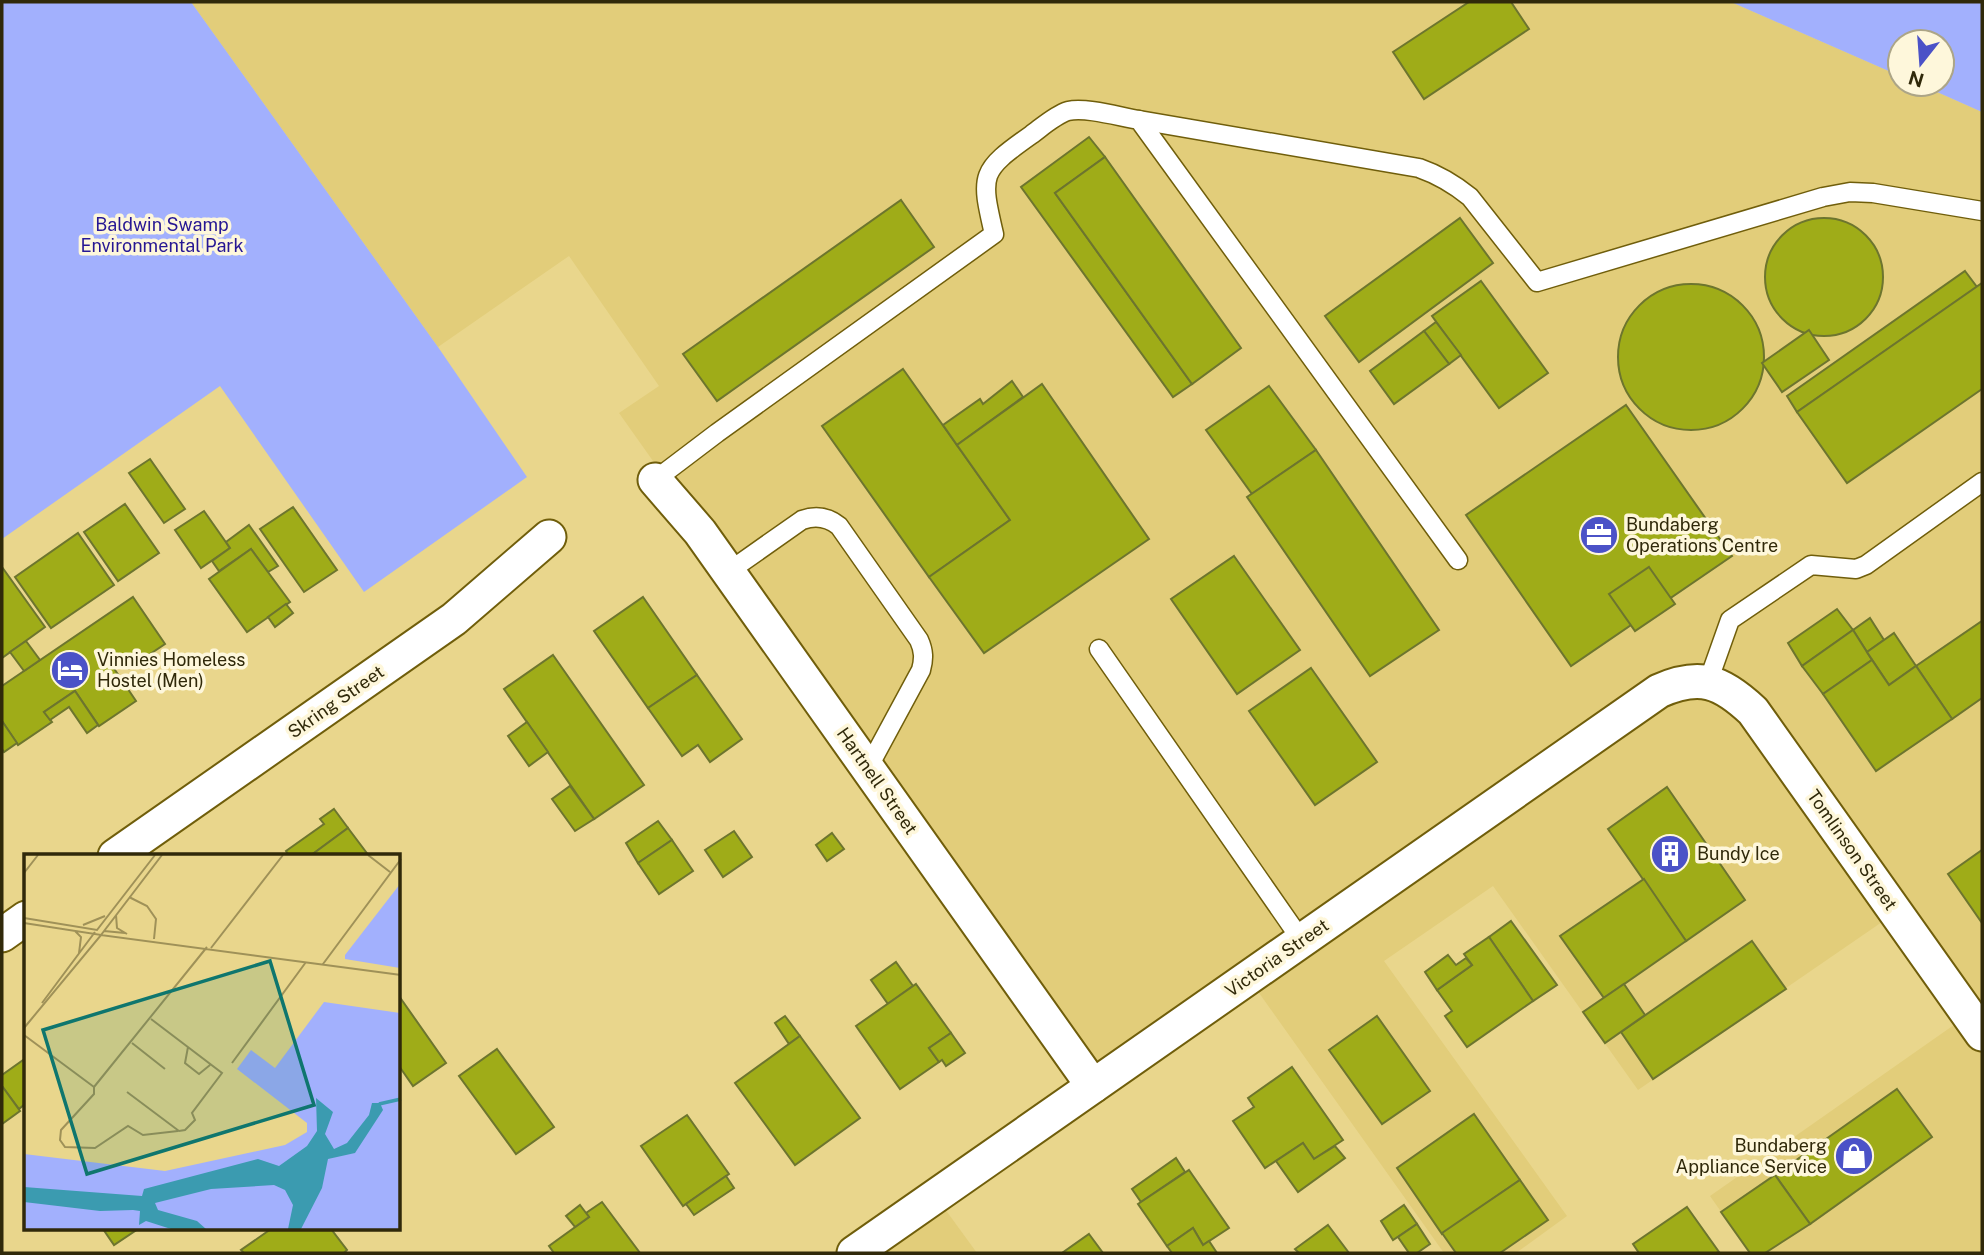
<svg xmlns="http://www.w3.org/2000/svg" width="1984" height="1255" font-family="'Public Sans',sans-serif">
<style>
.built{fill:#e2cd7a}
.green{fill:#a2b0fd}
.building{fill:#9fac18;stroke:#6d752e;stroke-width:2}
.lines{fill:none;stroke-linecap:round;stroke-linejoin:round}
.lane-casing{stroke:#705e0b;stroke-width:21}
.street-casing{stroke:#705e0b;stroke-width:37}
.lane{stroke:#fff;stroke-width:18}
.street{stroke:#fff;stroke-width:33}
.labels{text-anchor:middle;stroke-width:7;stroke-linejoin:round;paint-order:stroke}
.park-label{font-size:18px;fill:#261693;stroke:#fef7db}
.poi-label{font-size:18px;fill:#30290a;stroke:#fef7db;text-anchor:start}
.street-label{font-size:18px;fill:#30290a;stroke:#fef7db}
.inset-river{fill:none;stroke:#3b9bb0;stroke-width:3.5}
.inset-road{fill:none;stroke:#9f9158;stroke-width:2}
.view{fill:#0f766e;fill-opacity:0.15;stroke:#0f766e;stroke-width:3.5}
.inset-edge{fill:none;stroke:#30290a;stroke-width:3.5}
</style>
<rect width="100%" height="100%" fill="#e9d68c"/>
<g class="built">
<path d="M191,2H1731L1900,76V84H1919L1982,112V1253H1750L1710,1196L1971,1013L1898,911L1638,1090L1493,886L1384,961L1567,1216L1516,1253H1444L1247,976L1094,1083L619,413L659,386L569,256L438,347Z"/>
<path d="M934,1194L977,1253H849Z"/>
</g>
<g class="green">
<path d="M2,2H191L438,347L527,477L364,592L220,386L2,539Z"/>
<path d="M1731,2H1982V112L1919,84H1942V42H1900V76Z"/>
</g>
<g class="building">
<path d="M1469,2H1511L1529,29L1424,99L1393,52Z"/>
<path d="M1089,137L1105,157L1055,193L1192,384L1173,397L1021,187Z"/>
<path d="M1105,157L1241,348L1192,384L1055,193Z"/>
<path d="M901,200L934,247L717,401L683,354Z"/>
<circle cx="1824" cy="277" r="59"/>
<path d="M1460,218L1493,263L1359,362L1325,316Z"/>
<path d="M1965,271L1977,287L1797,412L1787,396Z"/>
<path d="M1481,281L1548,373L1499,408L1432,316Z"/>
<path d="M1982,283V389L1847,483L1797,412Z"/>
<circle cx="1691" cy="357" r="73"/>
<path d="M1436,322L1461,355L1449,364L1424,331Z"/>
<path d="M1809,330L1829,360L1782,392L1762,363Z"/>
<path d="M1424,331L1449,364L1394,404L1370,371Z"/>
<path d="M903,369L1010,520L929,577L822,426Z"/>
<path d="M1012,381L1023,397L957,445L943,425L980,399L983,404Z"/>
<path d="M1042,384L1149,539L984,653L929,577L1010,520L957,445Z"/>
<path d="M1269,386L1316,450L1252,494L1206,430Z"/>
<path d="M1626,405L1732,556L1571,666L1466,515Z"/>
<path d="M1316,450L1439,630L1370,676L1247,497Z"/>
<path d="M150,459L185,509L164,523L129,473Z"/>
<path d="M125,504L159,553L118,581L84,532Z"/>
<path d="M293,507L337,570L304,592L260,529Z"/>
<path d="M204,511L230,548L201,568L175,530Z"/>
<path d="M249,525L278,566L268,572L251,549L219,571L212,561L230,548L226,542Z"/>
<path d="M78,533L114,585L51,628L15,577Z"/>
<path d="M251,549L290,602L247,632L209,579Z"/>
<path d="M1234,556L1300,650L1237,694L1171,599Z"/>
<path d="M2,567L45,627L2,658Z"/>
<path d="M1649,567L1675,604L1635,631L1609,594Z"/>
<path d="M133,597L165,644L129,668L123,659L113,667L136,701L99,726L75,691L44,712L52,722L18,745L2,721V686Z"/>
<path d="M643,597L697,675L648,708L594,631Z"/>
<path d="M286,604L293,613L275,627L268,617Z"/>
<path d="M1837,609L1853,630L1802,666L1788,643Z"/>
<path d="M1870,618L1884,640L1867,652L1853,630Z"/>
<path d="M1982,621V698L1952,719L1916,666Z"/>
<path d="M1853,630L1872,660L1823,694L1802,666Z"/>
<path d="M1894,633L1916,666L1889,685L1867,652Z"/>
<path d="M26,641L40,660L24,671L10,652Z"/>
<path d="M553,655L644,785L594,819L504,689Z"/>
<path d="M1872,660L1889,685L1916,666L1952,719L1876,771L1823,694Z"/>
<path d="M1311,668L1377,762L1315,805L1249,711Z"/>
<path d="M697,675L742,739L710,762L698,745L682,756L648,708Z"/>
<path d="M75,691L98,725L87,733L69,707L50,720L44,712Z"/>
<path d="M2,721L17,743L4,752L2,749Z"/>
<path d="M527,722L548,752L529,766L508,736Z"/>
<path d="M570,786L594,819L575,831L552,799Z"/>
<path d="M1667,787L1745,900L1686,941L1608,829Z"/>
<path d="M334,809L348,828L310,856H289L286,851L324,824L320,819Z"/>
<path d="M658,821L672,840L638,863L626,843Z"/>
<path d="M348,828L369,856H310Z"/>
<path d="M734,831L752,857L723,877L705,850Z"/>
<path d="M832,833L844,849L827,861L816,845Z"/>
<path d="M672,840L693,871L659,894L638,863Z"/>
<path d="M1982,850V923L1948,874Z"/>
<path d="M1644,879L1686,941L1604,998L1560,936Z"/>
<path d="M1511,921L1557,985L1533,1001L1489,937Z"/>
<path d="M1489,937L1533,1001L1467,1047L1445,1016L1452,1011L1437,990L1472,965L1464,954Z"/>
<path d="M1752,941L1786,989L1653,1079L1621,1032Z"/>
<path d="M1448,955L1456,965L1466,958L1472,965L1437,990L1425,972Z"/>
<path d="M896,962L913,986L888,1004L871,980Z"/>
<path d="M916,984L951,1033L929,1048L939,1062L900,1089L856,1026Z"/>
<path d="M1624,984L1645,1015L1605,1043L1583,1012Z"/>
<path d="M399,996L446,1063L413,1086L399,1066Z"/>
<path d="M785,1016L800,1036L789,1044L775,1023Z"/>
<path d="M1377,1016L1430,1091L1382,1124L1329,1050Z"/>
<path d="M951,1033L965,1053L946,1066L942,1060L939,1062L929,1048Z"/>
<path d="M800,1036L860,1118L795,1165L735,1083Z"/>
<path d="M497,1049L554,1127L516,1154L459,1076Z"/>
<path d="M26,1058V1103L19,1109L2,1086V1075Z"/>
<path d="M1292,1067L1343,1140L1314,1159L1303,1143L1265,1168L1233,1121L1254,1107L1248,1098Z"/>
<path d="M2,1086L20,1111L2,1124Z"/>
<path d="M1897,1089L1932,1137L1810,1224L1775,1175Z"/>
<path d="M1474,1114L1520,1180L1442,1234L1397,1168Z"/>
<path d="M687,1115L729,1174L683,1206L641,1146Z"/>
<path d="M1303,1143L1314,1159L1335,1146L1345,1158L1298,1192L1276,1161Z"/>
<path d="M1176,1158L1185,1172L1141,1202L1132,1189Z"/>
<path d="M1189,1170L1229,1228L1203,1245L1193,1228L1167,1246L1138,1204Z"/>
<path d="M1775,1175L1810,1224L1765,1253H1750L1721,1212Z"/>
<path d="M726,1176L734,1188L694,1215L686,1204Z"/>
<path d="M1520,1180L1548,1220L1500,1253H1456L1442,1233Z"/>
<path d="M602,1202L640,1253H554L549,1246L589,1217L586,1213Z"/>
<path d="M580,1205L589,1217L575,1227L566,1216Z"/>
<path d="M1404,1205L1417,1224L1393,1240L1381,1221Z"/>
<path d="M1687,1207L1719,1252L1716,1253H1639L1633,1244Z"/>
<path d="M1417,1224L1430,1244L1417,1253H1409L1398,1237Z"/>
<path d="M1328,1225L1349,1253H1299L1295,1249Z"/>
<path d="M1193,1228L1203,1245L1209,1241L1217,1253H1172L1167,1246Z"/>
<path d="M103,1229H138L114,1245Z"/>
<path d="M271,1229H331L347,1250L344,1253H244L241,1250Z"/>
<path d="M1089,1234L1103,1253H1062Z"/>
</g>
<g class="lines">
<g class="lane-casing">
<g id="lane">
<path d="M1139,120L1419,168C1439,175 1454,184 1470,197L1537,282L1823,197L1850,192L1873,193L1982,211"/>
<path d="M655,480L717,433L994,234C980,174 980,171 1031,135C1042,127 1055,115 1068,111C1087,107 1120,117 1139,120L1458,560"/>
<path d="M728,572L802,520C816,515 828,517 839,526L919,640C924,651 924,659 921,670L868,768"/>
<path d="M1099,649L1302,941"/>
<path d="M1708,682L1730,620L1811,565L1856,569L1866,565L1982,482"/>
</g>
</g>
<g class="street-casing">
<g id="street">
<path d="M655,480L700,532L1093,1086"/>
<path d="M115,856L454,619L549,537"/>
<path d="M2,935L26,918"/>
<path d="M854,1253L1659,691C1700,673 1721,681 1753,711L1982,1034"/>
</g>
</g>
<use href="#lane" class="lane"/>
<use href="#street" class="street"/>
</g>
<defs>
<g id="office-disc" transform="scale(2.0125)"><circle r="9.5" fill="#4b52c7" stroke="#fef7db"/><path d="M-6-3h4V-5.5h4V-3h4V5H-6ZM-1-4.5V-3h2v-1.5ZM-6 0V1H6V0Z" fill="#fff"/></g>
<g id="hotel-disc" transform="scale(2.0125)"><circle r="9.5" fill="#4b52c7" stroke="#fef7db"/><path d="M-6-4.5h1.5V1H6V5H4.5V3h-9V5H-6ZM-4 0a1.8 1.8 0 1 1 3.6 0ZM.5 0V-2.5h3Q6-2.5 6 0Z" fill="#fff"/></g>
<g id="building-disc" transform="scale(2.0125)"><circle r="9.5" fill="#4b52c7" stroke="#fef7db"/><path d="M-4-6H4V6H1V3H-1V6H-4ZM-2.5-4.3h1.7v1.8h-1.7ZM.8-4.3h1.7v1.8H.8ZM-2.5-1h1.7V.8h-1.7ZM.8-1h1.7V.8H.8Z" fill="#fff"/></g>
<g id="shop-disc" transform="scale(2.0125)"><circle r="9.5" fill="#4b52c7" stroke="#fef7db"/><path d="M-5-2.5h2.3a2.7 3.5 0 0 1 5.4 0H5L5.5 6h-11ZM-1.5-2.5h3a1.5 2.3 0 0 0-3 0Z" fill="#fff"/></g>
</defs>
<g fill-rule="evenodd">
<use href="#office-disc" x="1599" y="535"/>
<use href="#hotel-disc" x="70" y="670"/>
<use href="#building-disc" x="1670" y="854"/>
<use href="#shop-disc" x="1854" y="1156"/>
</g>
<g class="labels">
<g class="park-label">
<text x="162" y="231">Baldwin Swamp<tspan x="162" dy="21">Environmental Park</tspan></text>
</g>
<g class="poi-label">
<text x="1626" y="531">Bundaberg<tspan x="1626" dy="21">Operations Centre</tspan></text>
<text x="97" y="666">Vinnies Homeless<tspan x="97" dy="21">Hostel (Men)</tspan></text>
<text x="1697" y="860">Bundy Ice</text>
<text x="1827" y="1152" text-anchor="end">Bundaberg<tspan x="1827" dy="21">Appliance Service</tspan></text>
</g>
<g class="street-label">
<text transform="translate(336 702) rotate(-35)" y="6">Skring Street</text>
<text transform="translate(877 781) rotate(55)" y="6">Hartnell Street</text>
<text transform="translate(1852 850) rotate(55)" y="6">Tomlinson Street</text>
<text transform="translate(1277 958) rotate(-35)" y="6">Victoria Street</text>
</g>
</g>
<g transform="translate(24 854)">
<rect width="376" height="376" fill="#e9d68c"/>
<path d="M376,30V114L321,105V101ZM300,148L376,159V375H0V300L141,317L261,291L283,278V269L213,215L227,196L251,214Z" fill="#a2b0fd"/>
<path d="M292,244L309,258L301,280L310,295L323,289L345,261L348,249H356L359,256L331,299L304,305L298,334L277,375H264L269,351L261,336L250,331L187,335L131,349L134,356L173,367L182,375H147L122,367L115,371L116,357L109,356L76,357L0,348V333L118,342L120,335L234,305L255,312L283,292L293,277Z" fill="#3b9bb0"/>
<path class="inset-river" d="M355,250L377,245"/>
<path class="inset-road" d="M344,1L366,18M0,19L14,1M105,43L123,52L132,65L130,85M92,61L93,74L103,80M0,64L73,76L131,1M0,69L77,81L138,1M59,71L81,62M51,77L57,83L55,99M80,77L101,79M187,94L259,1M299,110L377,5M18,149L71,78M0,174L77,81L377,121M0,181L70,233M108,189L141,215M164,193L161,209L175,220L186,211M208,209L282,108M70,233V240L37,276L36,286L41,293L71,294L104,272L119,281L154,277M70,233L183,93M103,238L155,277L161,276L171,266L168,259L198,219L127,165"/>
<path class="view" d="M246,107L290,251L63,320L19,176Z"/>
<rect width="376" height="376" class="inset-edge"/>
</g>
<rect width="1984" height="1255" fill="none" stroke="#30290a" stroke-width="7"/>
<g transform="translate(1921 63) rotate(197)"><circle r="33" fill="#fef7db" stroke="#aca587" stroke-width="2"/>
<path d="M0-5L12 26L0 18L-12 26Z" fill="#4b52c7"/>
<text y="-10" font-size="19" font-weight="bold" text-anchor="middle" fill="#30290a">N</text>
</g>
</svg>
